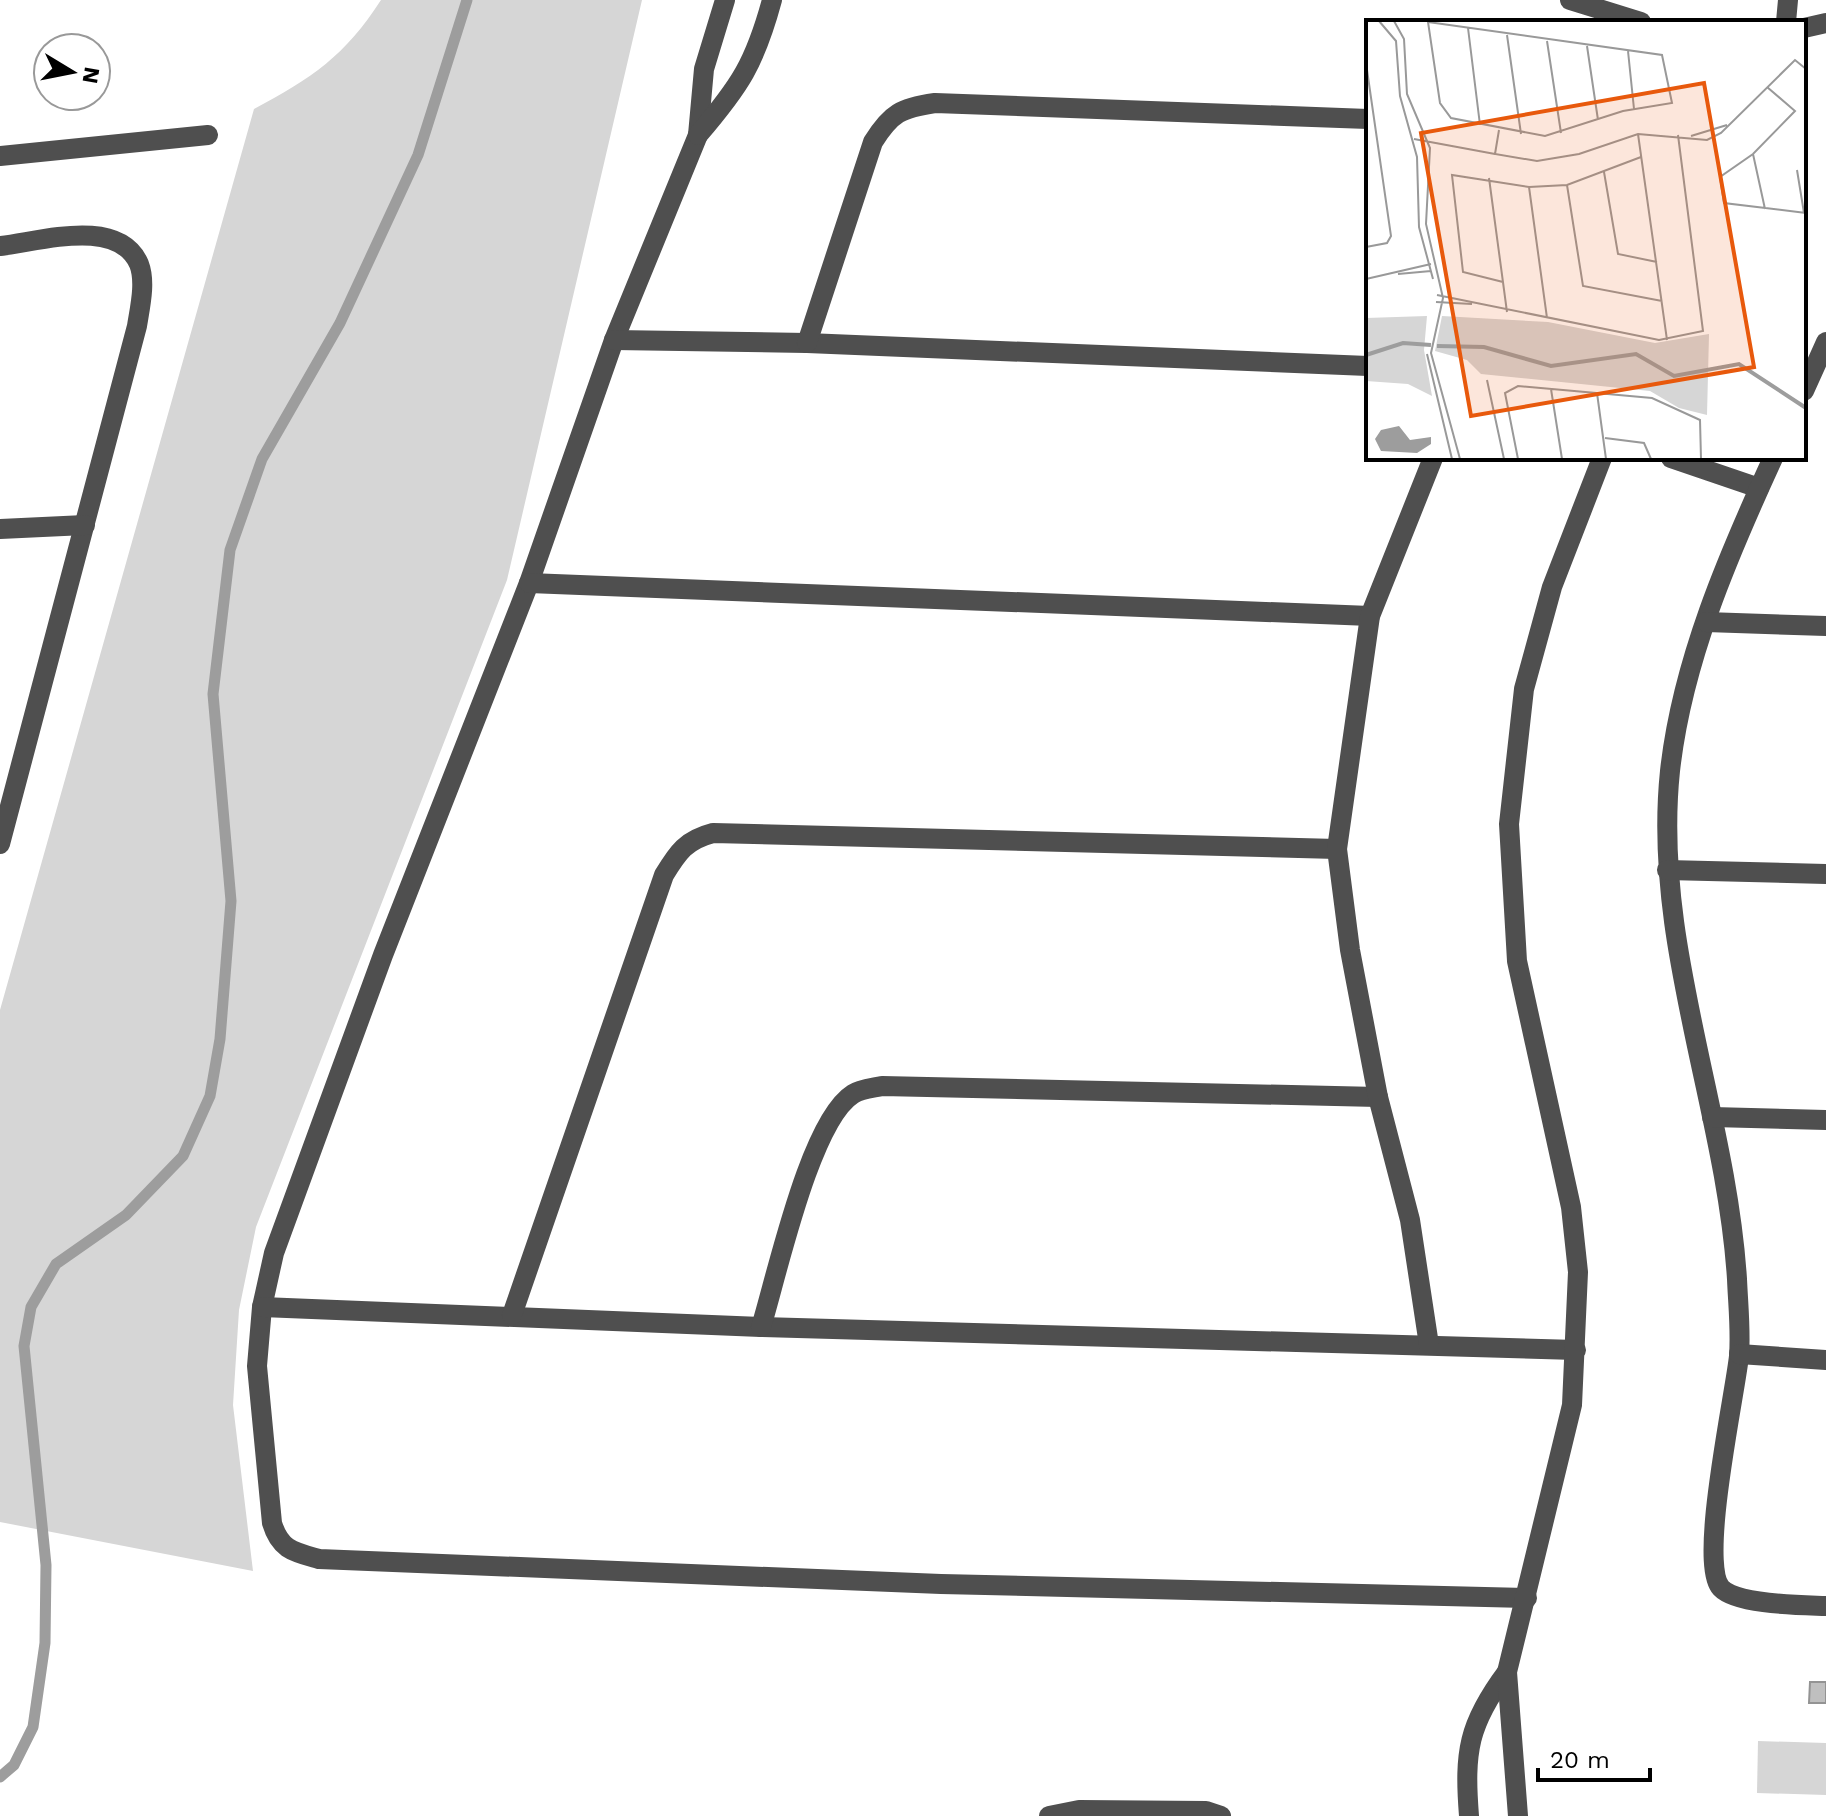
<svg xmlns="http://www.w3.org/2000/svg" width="1826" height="1816" font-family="'Work Sans',sans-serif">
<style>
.green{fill:#d6d6d6}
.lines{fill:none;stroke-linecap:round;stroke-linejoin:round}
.stream{stroke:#9d9d9d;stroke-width:11}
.building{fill:#bfbfbf;stroke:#939393;stroke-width:2}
.minor{stroke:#4f4f4f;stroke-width:20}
.inset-river{fill:none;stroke:#9d9d9d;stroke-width:4}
.inset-road{fill:none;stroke:#999;stroke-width:2}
.view{fill:#e8590c;fill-opacity:0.15;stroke:#e8590c;stroke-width:4}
.inset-edge{fill:none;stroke:#000;stroke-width:4}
</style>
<rect width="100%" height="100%" fill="#fff"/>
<g class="green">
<path d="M381,0H642L507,580L256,1227L239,1310L233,1405L253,1571L0,1522V1010L254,109C312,78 345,56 381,0Z"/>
<path d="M1758,1741L1826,1743V1795L1757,1793Z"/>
</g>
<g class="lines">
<path class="stream" d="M0,1777L14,1765L33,1727L45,1643L46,1565L24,1346L31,1307L56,1264L126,1215L183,1156L210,1096L220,1039L231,901L213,694L230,550L262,459L340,323L418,155L467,0"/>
</g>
<path class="building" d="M1810,1682H1826V1703H1809Z"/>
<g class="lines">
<g class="minor">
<path d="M725,0L704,69L698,135L614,340L529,583L383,955L274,1253L262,1307L257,1366L272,1523C280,1550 294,1552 319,1559L941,1584L1527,1598"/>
<path d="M1570,0L1641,22"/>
<path d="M1786,22L1788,0"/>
<path d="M1804,28L1826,23"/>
<path d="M698,135C740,86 755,63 772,0"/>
<path d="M0,156L208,135"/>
<path d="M0,246C39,242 118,216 139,264C146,282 140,307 137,326L0,844"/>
<path d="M614,340L807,343L1368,366"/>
<path d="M807,343L873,142C891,113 901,108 935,103L1368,119"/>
<path d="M1804,391L1826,342"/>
<path d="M1671,458L1759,488"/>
<path d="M1773,458C1728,556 1682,662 1670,771C1652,944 1726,1108 1737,1279C1738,1304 1741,1331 1739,1356C1735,1395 1698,1563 1721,1588C1737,1605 1802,1605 1826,1606"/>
<path d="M0,529L85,525"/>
<path d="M529,583L1370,616"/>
<path d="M1706,622L1826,626"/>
<path d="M1667,870L1826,874"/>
<path d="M1712,1117L1826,1120"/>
<path d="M262,1307L761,1327L1576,1350"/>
<path d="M512,1315L664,875C678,852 686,840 713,833L1337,849"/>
<path d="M761,1327C777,1275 810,1121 853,1094C860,1089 873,1088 882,1086L1378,1097"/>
<path d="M1429,1345L1410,1220L1378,1097L1350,950L1337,849L1370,616L1433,458"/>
<path d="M1739,1354L1826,1360"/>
<path d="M1049,1816L1079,1810L1206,1811L1221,1816"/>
<path d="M1469,1816C1464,1752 1468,1724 1507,1672"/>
<path d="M1518,1816L1507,1672L1572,1405L1578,1272L1571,1207L1517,961L1509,824L1524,689L1552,587L1602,458"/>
</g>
</g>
<g transform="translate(1366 20)">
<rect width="440" height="440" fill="#fff"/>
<path d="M61,296L58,330L66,376L42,364L0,361V298ZM76,296L182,302L289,323L343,314L341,395L313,388L284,371L115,354L101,340L69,331Z" fill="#d6d6d6"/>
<path d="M33,406L44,420L65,417V424L51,433L15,431L9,419L15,410Z" fill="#9d9d9d"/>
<path class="inset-river" d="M71,326L118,327L185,346L270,334L308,356L373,344L440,388M0,335L37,323L65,325"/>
<path class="inset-road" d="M13,1L30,21L34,76L51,137L53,207L67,259M28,1L38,19L41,74L64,128L60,204L77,278L65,333L94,439M62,2L296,35L306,83L257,91L179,116L85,98L74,83ZM102,8L114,105M141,15L155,114M181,21L195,113M221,26L232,100M262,31L268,89M0,43L25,216L21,223L0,227M401,67L429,91L387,134L354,157L358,183L440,193M133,110L129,134L171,141L213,134L272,114L341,120L355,113L429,40L440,49M272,114L301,320M325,116L361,105M48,119L129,134M387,134L399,189M431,150L438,193M238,152L252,234L291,242M123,158L141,292M201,165L217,266L296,281M163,167L181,298M32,254L65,251M0,259L65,244M137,262L97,252L86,155L163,167L201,165L275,137M71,275L293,320L337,311L312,115M70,282L106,284M61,334L86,439M121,360L138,439M185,369L196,439M231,373L240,439M239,418L278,423L285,439M152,439L139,373L152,366L286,378L334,400L335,439"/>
<path class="view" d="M338,63L388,347L105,396L55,113Z"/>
<rect width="440" height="440" class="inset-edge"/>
</g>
<g transform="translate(72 72) rotate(100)"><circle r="38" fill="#ffffff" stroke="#999999" stroke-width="2"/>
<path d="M0-6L14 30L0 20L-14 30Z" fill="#000000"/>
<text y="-12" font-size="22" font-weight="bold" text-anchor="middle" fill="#000000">N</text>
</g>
<path d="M1538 1768v12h112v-12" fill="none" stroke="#000000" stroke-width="4"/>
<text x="1550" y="1768" font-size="24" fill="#000000" stroke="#ffffff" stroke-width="6" paint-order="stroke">20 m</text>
</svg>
